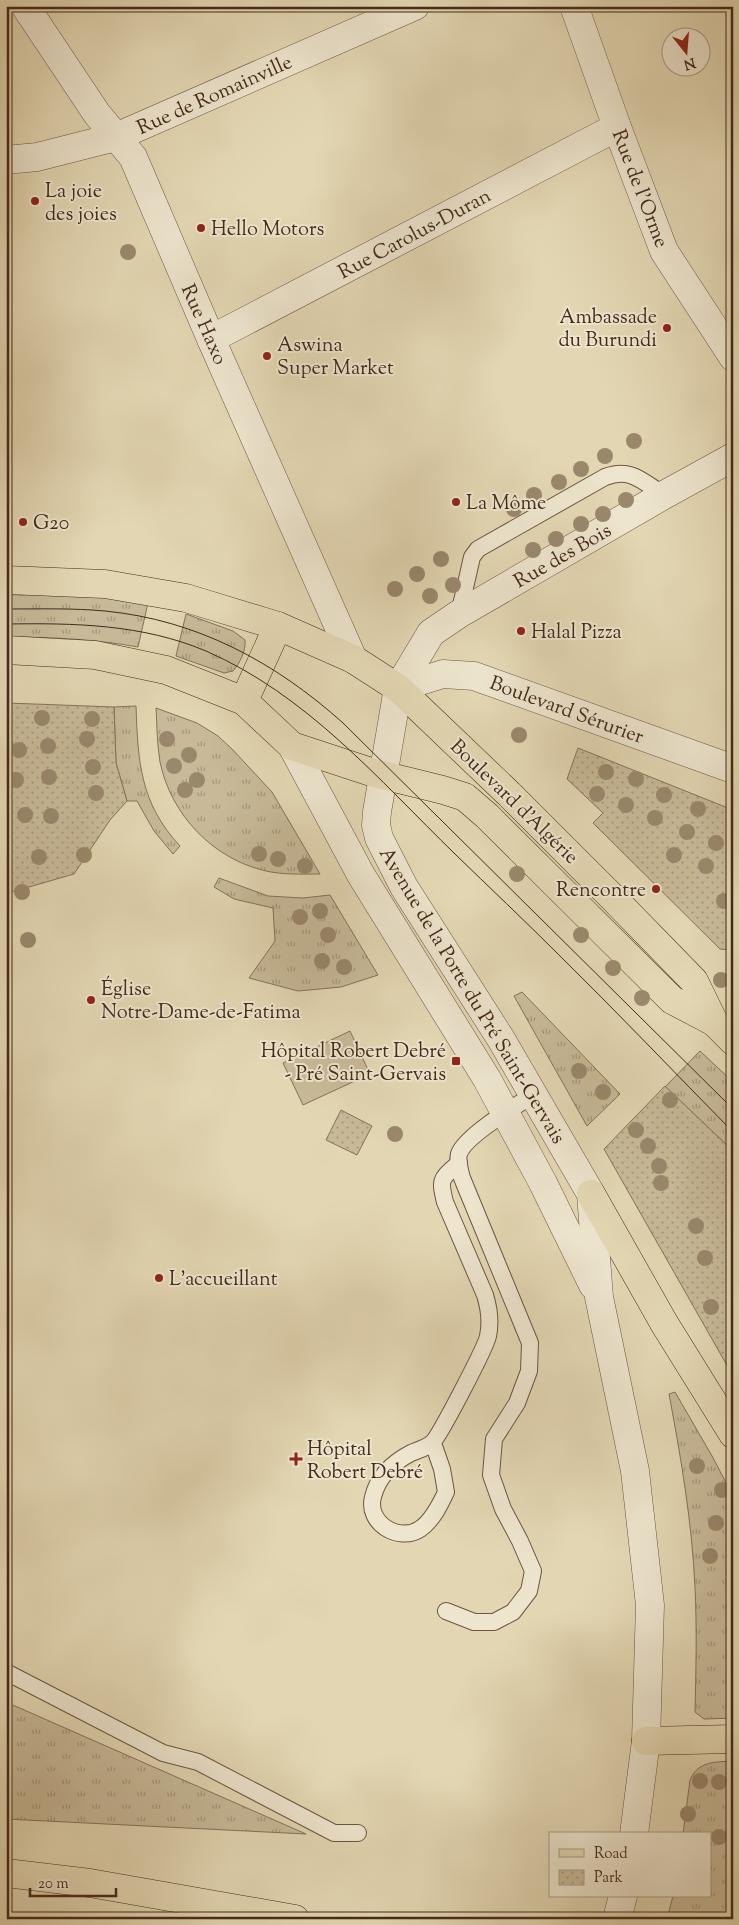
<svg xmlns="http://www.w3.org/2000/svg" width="739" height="1925" font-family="'Sorts Mill Goudy',serif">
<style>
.grass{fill:url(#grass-tufts);stroke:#86725a}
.park{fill:url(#park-dots);stroke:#86725a}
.pitch{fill:#c8ba99;stroke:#86725a}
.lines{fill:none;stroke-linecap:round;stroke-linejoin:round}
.service-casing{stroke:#6c5541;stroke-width:18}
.minor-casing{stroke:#6c5541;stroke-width:29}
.tertiary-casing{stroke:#6c5541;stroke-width:29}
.primary-casing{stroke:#442a1b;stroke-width:29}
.trunk-casing{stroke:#442a1b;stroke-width:29}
.service{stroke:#ede5ce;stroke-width:16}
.minor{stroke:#ede5ce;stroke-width:28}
.tertiary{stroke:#ede5ce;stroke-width:28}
.primary{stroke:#e3d7b3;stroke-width:28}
.trunk{stroke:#e3d7b3;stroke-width:28}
.tram{stroke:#442a1b;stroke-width:1}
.tree{fill:#9a886d}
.poi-dot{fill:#8f2418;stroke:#ede5ce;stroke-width:2}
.labels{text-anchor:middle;stroke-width:4;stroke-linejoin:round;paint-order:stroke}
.street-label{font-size:20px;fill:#442a1b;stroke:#ede5ce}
.poi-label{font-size:20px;fill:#442a1b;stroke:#ede5ce;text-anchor:start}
</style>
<defs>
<pattern id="grass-tufts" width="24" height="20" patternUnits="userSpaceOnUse" patternTransform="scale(1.25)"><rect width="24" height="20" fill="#c8ba99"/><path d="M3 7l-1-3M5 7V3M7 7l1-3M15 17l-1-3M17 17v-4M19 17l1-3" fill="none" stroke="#a4977c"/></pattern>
<pattern id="park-dots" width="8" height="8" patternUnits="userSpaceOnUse" patternTransform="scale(1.25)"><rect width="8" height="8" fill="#c8ba99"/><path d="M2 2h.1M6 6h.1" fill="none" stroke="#a4977c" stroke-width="1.8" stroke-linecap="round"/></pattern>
</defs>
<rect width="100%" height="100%" fill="#e3d7b3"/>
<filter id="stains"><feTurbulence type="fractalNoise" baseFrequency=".004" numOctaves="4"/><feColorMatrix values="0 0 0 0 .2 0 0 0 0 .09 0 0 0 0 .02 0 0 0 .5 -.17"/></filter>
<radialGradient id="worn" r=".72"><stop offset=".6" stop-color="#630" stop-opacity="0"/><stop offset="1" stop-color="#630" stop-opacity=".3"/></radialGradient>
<g class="grass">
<path d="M46,594L98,596L148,603L138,647C93,639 52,637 6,637V595Z"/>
<path d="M186,614L233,631L245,640C246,651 240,663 233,671L224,673L176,656Z"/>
<path d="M136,706C138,762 140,803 180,846L173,854L154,831L137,801H127L116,763L114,707Z"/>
<path d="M156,708L197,723L218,736L233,750L272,792L320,874C302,874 284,875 266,871C213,859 171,815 160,762C157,744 157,726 156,708Z"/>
<path d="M219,878L268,896L303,898L330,895L378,975L341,987L298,991L249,978L275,941L273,908L234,899L214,887Z"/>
<path d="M522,992L620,1094L587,1126L514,996Z"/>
<path d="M700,1051L733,1082V1151L665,1087Z"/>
<path d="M675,1392L712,1456L733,1496V1718L704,1719L695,1712C696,1670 697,1629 695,1587C692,1522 681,1458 669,1394Z"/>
<path d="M6,1702L306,1834L6,1819Z"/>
<path d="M733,1761V1919H667L673,1896H710V1834H683L690,1780C698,1761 715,1762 733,1761Z"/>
</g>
<g class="park">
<path d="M7,703L114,707L116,763L127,801L110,820L74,874L8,893Z"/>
<path d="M578,748L733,810V950L720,949L593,823L603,813L567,779Z"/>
<path d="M665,1086L733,1151V1376L604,1149Z"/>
<path d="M341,1110L372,1126L357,1155L326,1140Z"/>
</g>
<path class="pitch" d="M350,1031L370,1074L303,1105L283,1063Z"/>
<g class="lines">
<g class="service-casing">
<g id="service">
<path d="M459,614L472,557L478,549L605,477C631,467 643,482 664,495"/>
<path d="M433,1443L442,1469L446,1492C440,1505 432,1521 420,1529C399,1543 366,1523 373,1497C378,1476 392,1463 411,1453C418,1450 426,1448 432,1443C439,1437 486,1347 488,1336C491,1322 489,1308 485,1295L445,1202C439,1178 441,1179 459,1163"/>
<path d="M446,1611L474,1622H494L513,1612L529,1591L533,1571L520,1541L503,1509L491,1475L494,1439L517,1403L529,1371L530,1343L462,1178C460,1170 457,1161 459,1154C464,1137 517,1105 533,1095"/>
<path d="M6,1672L163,1753L198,1762L334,1833H358"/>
</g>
</g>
<g class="minor-casing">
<g id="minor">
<path d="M574,6L617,127L664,251L733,357"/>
<path d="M6,160L37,157L116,137L415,6"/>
<path d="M211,339L617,127"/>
<path d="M398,688L431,633L459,614L664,495L733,457"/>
</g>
</g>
<g class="tertiary-casing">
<g id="tertiary">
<path d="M25,6L97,114L133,157L211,339L353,659"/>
<path d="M292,746L361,875L487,1079L543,1183L593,1285"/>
<path d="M634,1834L646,1741L650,1605L635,1471L599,1297L591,1194L501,1039L404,887L379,838L376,825L377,812L398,688L443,674L474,676L733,769"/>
<path d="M617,1919L623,1896"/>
</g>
</g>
<g class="primary-casing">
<g id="primary">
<path d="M6,580L105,584L186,598L278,626L353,659L398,688L509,794L613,898L694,981L714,1022L733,1041"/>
<path d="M6,650L95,655L166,670L244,701L292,746L374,773L443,790L465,797L487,816L672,1000L714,1022"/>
<path d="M244,701L278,626"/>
</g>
</g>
<g class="trunk-casing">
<g id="trunk">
<path d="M591,1194L664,1323L733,1434"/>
<path d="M646,1741L733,1739"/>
<path d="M6,1873L90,1883L295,1919"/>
</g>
</g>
<use href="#service" class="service"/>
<use href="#minor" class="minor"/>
<use href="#tertiary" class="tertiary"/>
<use href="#primary" class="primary"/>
<use href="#trunk" class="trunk"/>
<g class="tram">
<path d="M6,609C39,609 73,608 105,611C197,620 275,662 343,723L733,1109"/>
<path d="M6,624C74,623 142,624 206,651C307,695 378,779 455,854C489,887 524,920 558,954C617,1012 674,1072 733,1132"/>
</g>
</g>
<g class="tree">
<circle cx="128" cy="252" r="8"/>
<circle cx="634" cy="441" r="8"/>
<circle cx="605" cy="456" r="8"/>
<circle cx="581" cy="469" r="8"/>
<circle cx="559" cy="482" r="8"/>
<circle cx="534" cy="495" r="8"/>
<circle cx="626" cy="500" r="8"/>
<circle cx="514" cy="509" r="8"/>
<circle cx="603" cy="514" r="8"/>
<circle cx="581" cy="524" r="8"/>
<circle cx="556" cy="539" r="8"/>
<circle cx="533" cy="550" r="8"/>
<circle cx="441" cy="559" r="8"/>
<circle cx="417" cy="574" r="8"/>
<circle cx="453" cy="585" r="8"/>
<circle cx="395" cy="589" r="8"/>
<circle cx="430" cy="596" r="8"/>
<circle cx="42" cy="718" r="8"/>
<circle cx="92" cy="719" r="8"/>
<circle cx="519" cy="735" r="8"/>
<circle cx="87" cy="739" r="8"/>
<circle cx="167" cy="739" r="8"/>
<circle cx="48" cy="746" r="8"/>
<circle cx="19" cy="750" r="8"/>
<circle cx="189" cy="755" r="8"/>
<circle cx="174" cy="766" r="8"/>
<circle cx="93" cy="767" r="8"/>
<circle cx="606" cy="772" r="8"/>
<circle cx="49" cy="777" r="8"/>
<circle cx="636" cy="779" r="8"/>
<circle cx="16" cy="780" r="8"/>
<circle cx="197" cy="780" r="8"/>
<circle cx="185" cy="790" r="8"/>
<circle cx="96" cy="793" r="8"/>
<circle cx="597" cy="794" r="8"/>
<circle cx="664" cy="795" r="8"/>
<circle cx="626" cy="805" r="8"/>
<circle cx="698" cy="809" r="8"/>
<circle cx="25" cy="815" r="8"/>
<circle cx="51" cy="816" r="8"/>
<circle cx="655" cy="818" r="8"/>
<circle cx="687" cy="832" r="8"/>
<circle cx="716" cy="843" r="8"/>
<circle cx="259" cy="854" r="8"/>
<circle cx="84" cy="855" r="8"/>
<circle cx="674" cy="855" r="8"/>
<circle cx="39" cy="857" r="8"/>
<circle cx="278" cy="859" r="8"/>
<circle cx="305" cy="866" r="8"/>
<circle cx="706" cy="866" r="8"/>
<circle cx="517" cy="874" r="8"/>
<circle cx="22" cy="892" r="8"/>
<circle cx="724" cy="901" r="8"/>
<circle cx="320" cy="911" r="8"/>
<circle cx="300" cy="917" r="8"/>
<circle cx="328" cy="935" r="8"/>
<circle cx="581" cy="935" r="8"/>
<circle cx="28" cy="940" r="8"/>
<circle cx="322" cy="961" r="8"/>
<circle cx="344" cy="967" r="8"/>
<circle cx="613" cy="968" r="8"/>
<circle cx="721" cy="980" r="8"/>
<circle cx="642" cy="998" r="8"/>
<circle cx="579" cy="1071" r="8"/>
<circle cx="603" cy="1092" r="8"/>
<circle cx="670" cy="1100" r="8"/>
<circle cx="636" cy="1130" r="8"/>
<circle cx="395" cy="1134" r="8"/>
<circle cx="648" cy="1146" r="8"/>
<circle cx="659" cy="1166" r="8"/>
<circle cx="661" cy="1183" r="8"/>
<circle cx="696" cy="1226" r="8"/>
<circle cx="705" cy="1258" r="8"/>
<circle cx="711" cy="1307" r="8"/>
<circle cx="697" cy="1466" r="8"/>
<circle cx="722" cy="1490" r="8"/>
<circle cx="716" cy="1523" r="8"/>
<circle cx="710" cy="1556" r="8"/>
<circle cx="700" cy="1781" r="8"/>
<circle cx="719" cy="1782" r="8"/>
<circle cx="688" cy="1814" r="8"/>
<circle cx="719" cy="1837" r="8"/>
</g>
<g class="poi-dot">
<circle cx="35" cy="201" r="5"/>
<circle cx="201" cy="228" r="5"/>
<circle cx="667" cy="328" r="5"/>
<circle cx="267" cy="356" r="5"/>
<circle cx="456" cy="502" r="5"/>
<circle cx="23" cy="522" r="5"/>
<circle cx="521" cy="631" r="5"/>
<circle cx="656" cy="889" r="5"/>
<circle cx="91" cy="1000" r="5"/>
<rect x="451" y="1056" width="10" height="10" rx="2.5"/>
<circle cx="159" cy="1278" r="5"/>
<path d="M293.5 1451.5h5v5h5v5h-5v5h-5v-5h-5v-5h5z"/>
</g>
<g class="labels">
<g class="street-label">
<text transform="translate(214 94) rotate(-24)" y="7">Rue de Romainville</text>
<text transform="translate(641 188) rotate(69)" y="7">Rue de l'Orme</text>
<text transform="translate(414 233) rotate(-28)" y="7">Rue Carolus-Duran</text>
<text transform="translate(205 324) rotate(66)" y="7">Rue Haxo</text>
<text transform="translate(562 555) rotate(-30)" y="7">Rue des Bois</text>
<text transform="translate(567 709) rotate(20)" y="7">Boulevard Sérurier</text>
<text transform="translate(515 801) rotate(44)" y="7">Boulevard d'Algérie</text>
<text transform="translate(473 995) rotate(59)" y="7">Avenue de la Porte du Pré Saint-Gervais</text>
</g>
<g class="poi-label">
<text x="45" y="197">La joie<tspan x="45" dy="23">des joies</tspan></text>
<text x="211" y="235">Hello Motors</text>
<text x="657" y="323" text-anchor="end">Ambassade<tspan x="657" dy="23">du Burundi</tspan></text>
<text x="277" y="351">Aswina<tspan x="277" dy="23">Super Market</tspan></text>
<text x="466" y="509">La Môme</text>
<text x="33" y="529">G20</text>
<text x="531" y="638">Halal Pizza</text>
<text x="646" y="896" text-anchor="end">Rencontre</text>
<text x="101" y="995">Église<tspan x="101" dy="23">Notre-Dame-de-Fatima</tspan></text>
<text x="446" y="1057" text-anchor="end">Hôpital Robert Debré<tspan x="446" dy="23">- Pré Saint-Gervais</tspan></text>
<text x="169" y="1285">L'accueillant</text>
<text x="307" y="1455">Hôpital<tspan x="307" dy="23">Robert Debré</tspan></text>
</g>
</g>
<rect width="739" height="1925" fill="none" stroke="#e3d7b3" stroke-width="25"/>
<rect x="8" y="8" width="724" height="1910" fill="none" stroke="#442a1b" stroke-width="2.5"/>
<rect x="12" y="12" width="714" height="1900" fill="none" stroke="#442a1b"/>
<rect x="549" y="1832" width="162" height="65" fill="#ede5ce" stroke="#a99a86"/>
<rect x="559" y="1849" width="25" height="8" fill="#e3d7b3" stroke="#a99a86"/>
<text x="594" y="1858" font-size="15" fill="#442a1b">Road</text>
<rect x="559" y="1870" width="25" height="15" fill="url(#park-dots)" stroke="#a99a86"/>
<text x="594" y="1882" font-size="15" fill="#442a1b">Park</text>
<g transform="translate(686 52) rotate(163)"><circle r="24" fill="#ede5ce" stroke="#a99a86"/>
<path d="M0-4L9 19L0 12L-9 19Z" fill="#8f2418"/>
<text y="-8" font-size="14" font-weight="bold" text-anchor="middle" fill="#442a1b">N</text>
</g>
<path d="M30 1888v8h86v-8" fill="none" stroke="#442a1b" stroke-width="2.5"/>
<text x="38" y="1888" font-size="15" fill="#442a1b" stroke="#ede5ce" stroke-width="4" paint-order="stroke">20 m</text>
<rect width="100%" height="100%" filter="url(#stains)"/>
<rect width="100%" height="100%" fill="url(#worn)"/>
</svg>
